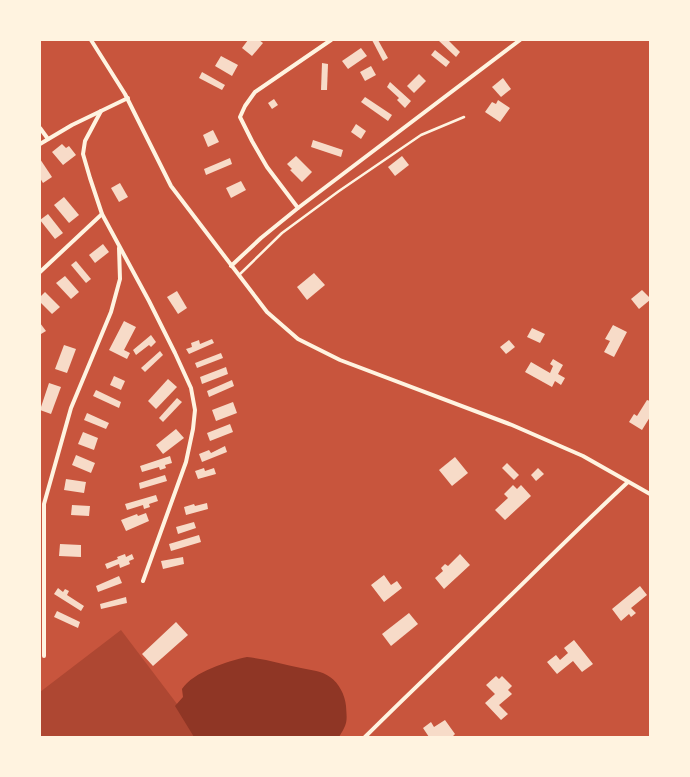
<svg xmlns="http://www.w3.org/2000/svg" width="690" height="777" font-family="Figtree,sans-serif">
<style>
.green{fill:#ae4732}
.water{fill:#8f3625}
.building{fill:#f7dbc8}
.lines{fill:none;stroke-linecap:round;stroke-linejoin:round}
.service{stroke:#fff3e0;stroke-width:2.5}
.minor{stroke:#fff3e0;stroke-width:4}
</style>
<rect width="100%" height="100%" fill="#c8553d"/>
<path class="green" d="M121,630L202,737H40V692Z"/>
<path class="water" d="M247,657C266,659 283,664 301,668C311,670 322,671 330,677C339,683 345,695 346,706C347,721 348,723 339,737H194L175,706L183,697L182,689C193,672 228,661 247,657Z"/>
<g class="building">
<path d="M248,40H259L263,43L252,56L242,48Z"/>
<path d="M372,40H378L388,58L383,61Z"/>
<path d="M438,40H448L460,52L456,57Z"/>
<path d="M361,48L367,56L348,69L342,61Z"/>
<path d="M435,50L450,62L446,67L431,55Z"/>
<path d="M221,56L238,65L232,76L215,66Z"/>
<path d="M322,63L328,64L327,90H321Z"/>
<path d="M371,66L376,75L365,81L360,72Z"/>
<path d="M202,72L225,85L222,90L199,78Z"/>
<path d="M419,74L426,81L414,93L407,86Z"/>
<path d="M503,78L511,89L501,97L492,87Z"/>
<path d="M390,82L411,101L405,108L397,100L399,98L387,87Z"/>
<path d="M365,97L392,115L388,121L361,102Z"/>
<path d="M274,99L278,105L272,109L268,103Z"/>
<path d="M498,100L510,108L500,122L485,112L492,102L496,104Z"/>
<path d="M356,124L366,131L361,139L351,132Z"/>
<path d="M213,130L219,142L208,147L203,135Z"/>
<path d="M313,140L343,150L341,157L311,147Z"/>
<path d="M62,144L66,148L69,146L76,155L63,165L52,152Z"/>
<path d="M296,156L312,172L302,182L290,170L292,169L287,164Z"/>
<path d="M402,156L409,165L395,176L388,167Z"/>
<path d="M230,158L232,164L206,175L204,169Z"/>
<path d="M40,159L52,177L43,183L40,178Z"/>
<path d="M241,181L246,190L231,198L226,188Z"/>
<path d="M120,183L128,197L119,202L111,188Z"/>
<path d="M64,197L79,215L69,223L54,205Z"/>
<path d="M48,214L63,233L55,239L40,220Z"/>
<path d="M103,244L109,252L95,263L89,255Z"/>
<path d="M76,261L91,279L86,283L71,265Z"/>
<path d="M314,273L325,285L307,300L297,287Z"/>
<path d="M65,276L79,292L71,299L56,283Z"/>
<path d="M642,290L650,298V300L639,309L631,299Z"/>
<path d="M177,291L187,308L178,314L167,297Z"/>
<path d="M45,292L60,307L52,314L40,302V297Z"/>
<path d="M124,321L136,327L124,350L130,353L127,359L109,350Z"/>
<path d="M40,323L46,331L41,334L40,333Z"/>
<path d="M613,325L627,332L614,357L604,352L610,341L605,339Z"/>
<path d="M532,328L545,334L540,343L527,337Z"/>
<path d="M151,335L156,342L151,347L149,345L136,355L133,350Z"/>
<path d="M212,339L214,343L189,354L186,349L192,347L191,343L199,340L200,344Z"/>
<path d="M509,340L515,347L506,354L500,347Z"/>
<path d="M64,345L76,349L67,373L55,369Z"/>
<path d="M160,351L163,355L145,372L141,368Z"/>
<path d="M221,353L223,358L197,368L195,363Z"/>
<path d="M553,359L563,365L558,374L565,378L561,385L555,381L552,387L525,372L531,362L550,373L553,366L550,364Z"/>
<path d="M226,367L228,374L202,384L200,377Z"/>
<path d="M114,376L125,381L121,390L110,385Z"/>
<path d="M168,379L177,387L156,409L148,401Z"/>
<path d="M232,380L234,386L209,397L207,391Z"/>
<path d="M49,383L61,387L51,414L40,410Z"/>
<path d="M96,390L121,402L119,408L93,396Z"/>
<path d="M177,398L182,402L163,422L159,418Z"/>
<path d="M647,400L650,401V417L642,430L629,422L634,414L637,416Z"/>
<path d="M233,402L237,413L216,421L212,410Z"/>
<path d="M87,413L109,423L106,429L84,420Z"/>
<path d="M230,424L233,432L210,441L207,433Z"/>
<path d="M176,429L184,438L163,454L156,445Z"/>
<path d="M83,432L98,438L94,450L78,444Z"/>
<path d="M225,446L227,452L202,462L199,454L209,450L211,453Z"/>
<path d="M76,455L95,463L91,473L72,465Z"/>
<path d="M170,456L172,463L165,465L166,468L160,470L159,467L142,472L140,466Z"/>
<path d="M455,457L468,473L452,486L439,470Z"/>
<path d="M507,463L519,475L514,480L502,468Z"/>
<path d="M204,468L205,471L214,468L216,474L198,479L195,471Z"/>
<path d="M538,468L544,474L536,481L531,475Z"/>
<path d="M165,475L167,481L140,489L139,483Z"/>
<path d="M66,479L86,482L84,493L64,490Z"/>
<path d="M513,485L517,489L521,485L531,496L505,520L495,510L508,498L504,494Z"/>
<path d="M156,495L158,501L149,504L150,507L144,509L143,505L127,510L125,504Z"/>
<path d="M207,503L208,509L186,515L184,507L194,504L195,506Z"/>
<path d="M72,505L90,506L89,516L71,515Z"/>
<path d="M146,513L149,521L126,531L121,520L137,514L138,516Z"/>
<path d="M194,522L196,528L178,534L176,527Z"/>
<path d="M199,535L201,542L171,551L169,544Z"/>
<path d="M60,544L81,545V557L59,556Z"/>
<path d="M125,554L126,557L132,554L134,559L129,561L130,564L120,568L119,564L107,569L105,564L118,559L117,557Z"/>
<path d="M460,554L470,565L444,589L435,578L443,571L441,568L445,564L448,566Z"/>
<path d="M183,557L184,564L163,569L161,561Z"/>
<path d="M384,575L391,585L397,581L402,588L384,602L371,585Z"/>
<path d="M119,576L122,583L98,592L96,586Z"/>
<path d="M640,586L647,595L631,608L636,613L631,617L629,614L621,621L612,609Z"/>
<path d="M58,588L63,592L65,589L69,591L67,595L84,606L81,611L54,594Z"/>
<path d="M126,597L127,603L101,609L100,604Z"/>
<path d="M57,611L80,622L78,628L54,617Z"/>
<path d="M409,613L418,624L391,646L382,634Z"/>
<path d="M176,622L188,635L153,666L142,654Z"/>
<path d="M574,640L593,664L582,672L573,661L557,674L547,662L556,655L560,660L568,653L564,648Z"/>
<path d="M496,676L499,679L502,676L512,686L508,690L512,694L499,705L508,714L501,720L485,703L495,694L486,685Z"/>
<path d="M445,720L455,734L452,737H429L423,728L431,722L434,727Z"/>
</g>
<g class="lines">
<path class="service" d="M239,275L282,233L339,191L421,135L464,117"/>
<g class="minor">
<path d="M91,40L125,94L171,186L267,312L298,339L340,360L512,425L583,456L650,494"/>
<path d="M101,111L85,141L83,154L90,178L102,214L149,301L175,353L191,388L195,410L193,429L186,462L143,581"/>
<path d="M40,128L48,139"/>
<path d="M40,144L72,125L128,98"/>
<path d="M298,208L267,167L252,141L240,117L245,106L255,92L331,40"/>
<path d="M231,266L261,238L298,208L520,40"/>
<path d="M40,272L102,214"/>
<path d="M44,656V504L71,408L111,312L120,279L119,248"/>
<path d="M365,737C400,702 436,668 471,634C524,583 575,531 628,482"/>
</g>
</g>
<rect width="690" height="777" fill="none" stroke="#fff3e0" stroke-width="82"/>
</svg>
